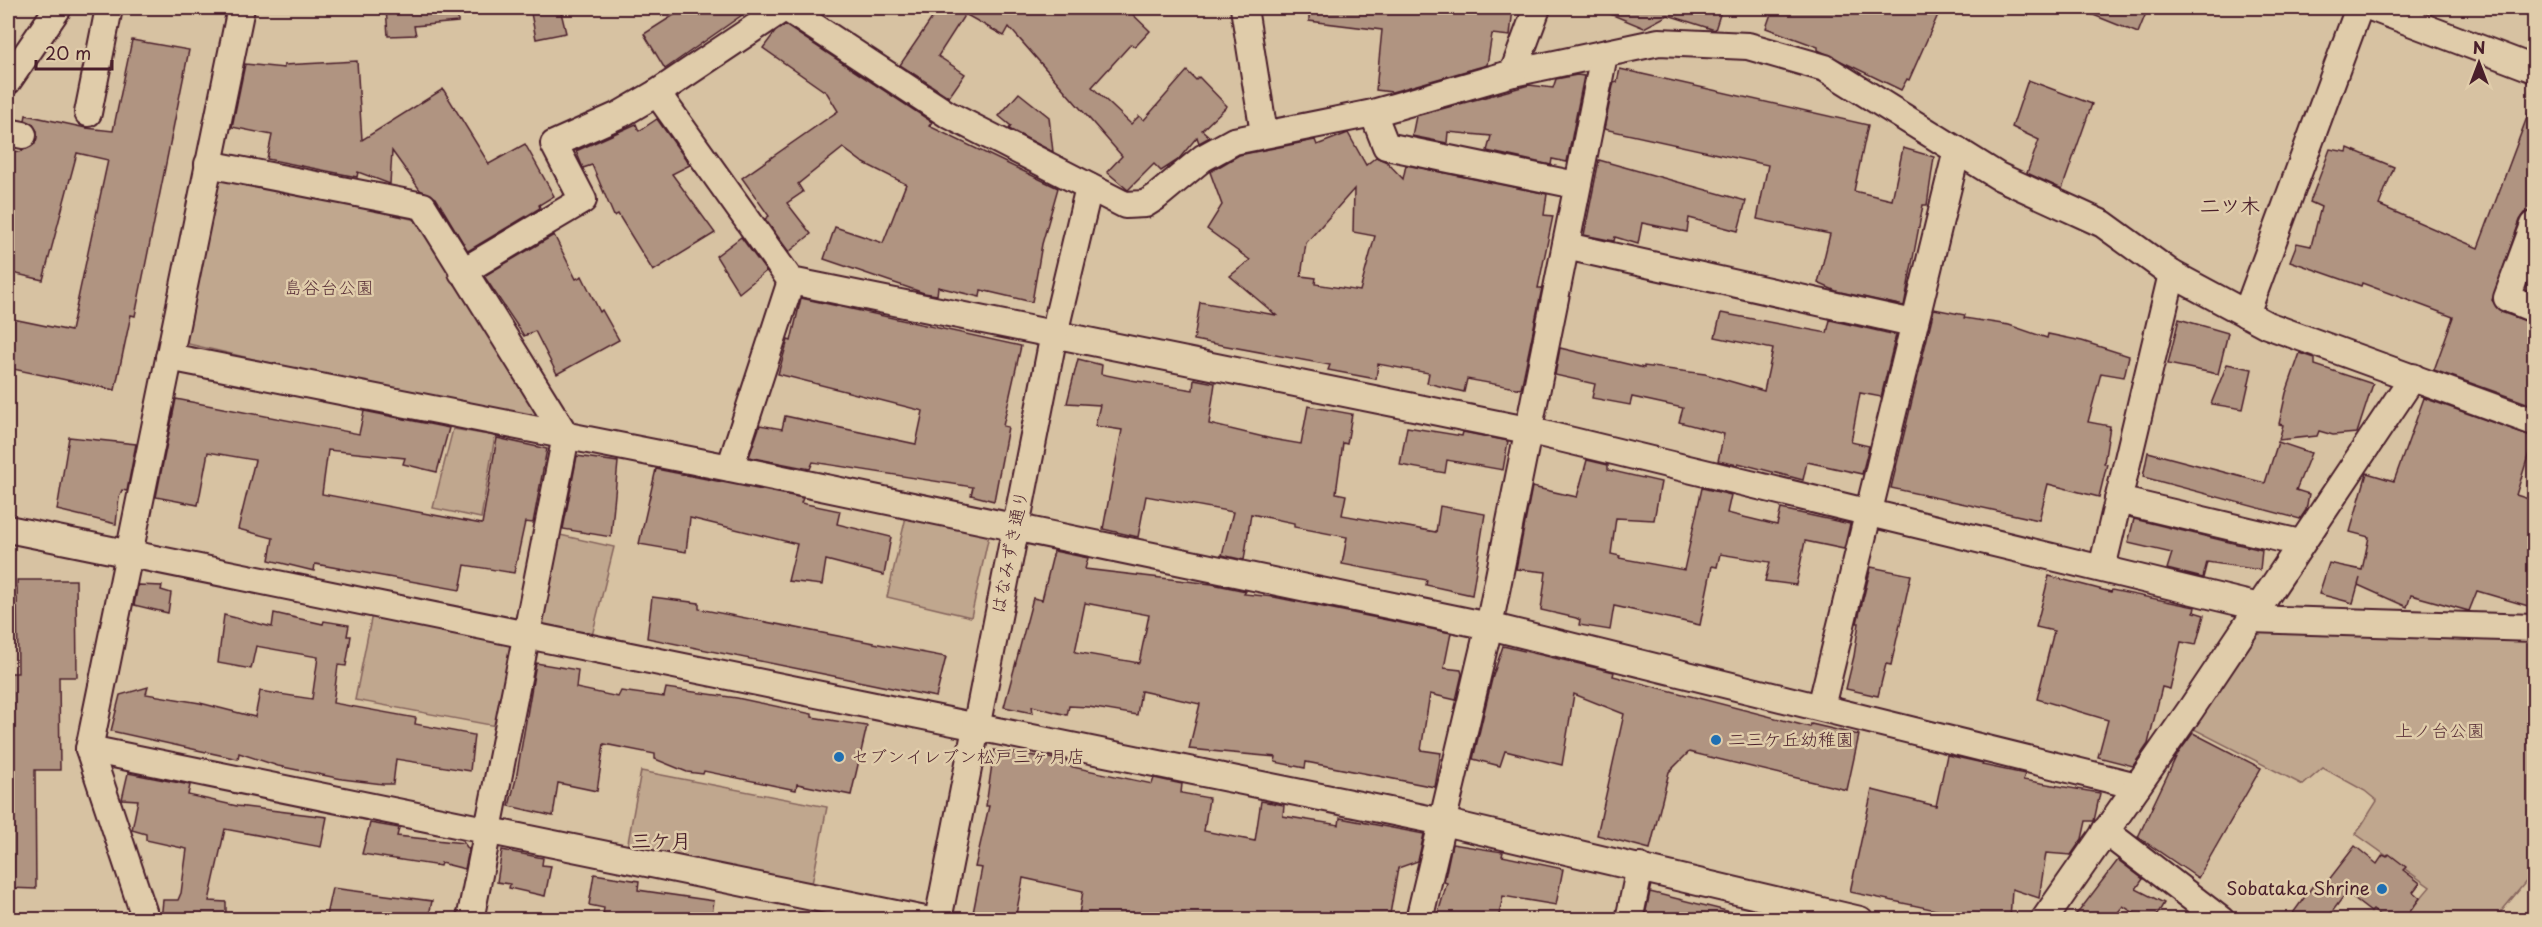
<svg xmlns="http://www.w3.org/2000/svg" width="2542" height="927" font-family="'Playpen Sans','Klee One',sans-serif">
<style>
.green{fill:#c0a78e;stroke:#85635c;stroke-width:1.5}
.building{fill:#b09481;stroke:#4a1f2b;stroke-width:1.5;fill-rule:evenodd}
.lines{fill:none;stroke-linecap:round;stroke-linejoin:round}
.minor-casing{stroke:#4a1f2b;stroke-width:30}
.minor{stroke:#e0ccaa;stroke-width:26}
.poi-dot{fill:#1f6fb2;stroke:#e0ccaa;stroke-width:2}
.labels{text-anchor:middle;stroke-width:5;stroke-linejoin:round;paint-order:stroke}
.park-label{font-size:18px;fill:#5c333a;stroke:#e0ccaa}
.street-label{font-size:18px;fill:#4a1f2b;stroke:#e0ccaa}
.poi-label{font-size:18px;fill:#4a1f2b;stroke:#e0ccaa;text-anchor:start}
.neighbourhood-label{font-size:20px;font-weight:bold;fill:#4a1f2b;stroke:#e0ccaa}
</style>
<rect width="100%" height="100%" fill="#d7c2a2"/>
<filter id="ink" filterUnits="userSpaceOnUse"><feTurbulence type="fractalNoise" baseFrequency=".0167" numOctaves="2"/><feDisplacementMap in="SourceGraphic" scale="12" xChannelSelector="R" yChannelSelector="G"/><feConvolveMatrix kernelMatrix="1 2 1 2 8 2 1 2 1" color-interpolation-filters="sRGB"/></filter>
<g filter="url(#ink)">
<g class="green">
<path d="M216,174L420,221L547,427L180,342Z"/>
<path d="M453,429L495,436L481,518L433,508Z"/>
<path d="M906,517L989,535L971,617L887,597Z"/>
<path d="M560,535L614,547L591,640L534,629Z"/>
<path d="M372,614L519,642L501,727L355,700Z"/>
<path d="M2263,632L2534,637V872L2495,919H2403L2430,887L2356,834L2377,801L2365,791L2323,768L2303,785L2192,728L2252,638Z"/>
<path d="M641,771L827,807L812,884L627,848Z"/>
</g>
<g class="building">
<path d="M386,8H458V22L414,26L416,35L388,36Z"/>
<path d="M530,8H560L566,33L536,39Z"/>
<path d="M685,8H752L665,69L644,34Z"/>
<path d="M939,8H1126L1150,31L1135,47L1131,44L1092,87L1131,124L1139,116L1144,120L1187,71L1196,80L1199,77L1227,106L1202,130L1210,137L1199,143L1197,137L1178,160L1161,171L1154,164L1128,190L1107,172L1122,156L1009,27L1004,36L965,14L938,56L965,74L949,97L900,65Z"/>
<path d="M1309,8H1388L1429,13V10L1442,11V8H1513L1510,36L1492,34L1487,65L1392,92L1376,90L1382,30L1309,21Z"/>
<path d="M1596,8H1722L1715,30L1668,15L1644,28Z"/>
<path d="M1773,8H1854L1877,15L1880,8H1941L1909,80L1907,79L1901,90L1818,50V47L1766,28Z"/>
<path d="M2076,8H2148L2138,33Z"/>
<path d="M785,25L932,122L929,126L1058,188L1042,244L1032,302L981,290L980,297L938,287L937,295L924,293L824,259L835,227L883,243L906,184L862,162L843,148L798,184L803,192L787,203L811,234L789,252L765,219L769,216L742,178L838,111L827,93L763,48L775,32Z"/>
<path d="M132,40L189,50L135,316L131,315L115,390L8,368V318L71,331L108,160L77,153L43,280L8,272V150L20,152L35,144L37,131L32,123L25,120L26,115L86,128L113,131Z"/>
<path d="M357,61L362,140L443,89L489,164L525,144L554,196L539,205L540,208L468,251L436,198L420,190L392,151L390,184L358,172L357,177L267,159L272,135L232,127L245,64L284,68V65Z"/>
<path d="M1620,69L1868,125L1854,191L1892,200L1903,148L1934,157L1927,205H1923L1904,306L1836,291L1818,283L1830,234L1757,219L1768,165L1604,129L1614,81L1617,82Z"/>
<path d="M1577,75L1584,76L1567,162L1552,159L1551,165L1487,151L1491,136L1448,132L1447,143L1412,136L1416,116L1529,85L1553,88L1556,79Z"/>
<path d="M2028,80L2092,104L2062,189L2027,173L2039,140L2012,127Z"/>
<path d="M1019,93L1049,117L1053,152L1009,129L1011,126L999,116Z"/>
<path d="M2532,104H2535V210L2525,213L2520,220L2492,300L2501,312L2535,324V406L2434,370L2453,317L2362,283L2361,286L2290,261L2297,243L2311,246L2321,207L2310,202L2330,149L2347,152L2348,148L2394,167L2379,205L2478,248Z"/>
<path d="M657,119L690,165L672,174L715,233L653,271L618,214L614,216L592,165L583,168L576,151L636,124L639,131Z"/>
<path d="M1348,133L1366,165L1376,157L1387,162L1403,179L1406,165L1547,194L1544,215L1553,216L1538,288H1542L1521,389L1467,379L1464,392L1427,383L1429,373L1378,364L1376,379L1328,370L1330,365L1194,340L1200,302L1276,315L1230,276L1250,260L1207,229L1222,205L1210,172L1239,155L1315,140L1317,145ZM1354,189L1353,232L1375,236L1360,291L1315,284L1316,278L1301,276L1306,243Z"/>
<path d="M1599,160L1746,201L1738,231L1689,218L1687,232L1642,223L1638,244L1615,237L1614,241L1584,235Z"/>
<path d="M554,235L576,279L582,276L600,312L602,310L619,340L557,374L535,331L524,336L484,276Z"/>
<path d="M741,237L766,271L739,293L716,256Z"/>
<path d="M801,298L1021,346L1003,426L1008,427L994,501L971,495L973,487L813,462L810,469L749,457L760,425L782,429L785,416L916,444L923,411L778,374L788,340L791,341Z"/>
<path d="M1934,309L1965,315L1964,318L2009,325L2047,338L2048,334L2082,341L2129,356L2124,377L2101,373L2088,422L2110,426L2104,463L2107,464L2099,497L2048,484L2039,520L1891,488Z"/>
<path d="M1721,313L1827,333L1830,320L1896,335L1881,397L1860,393L1851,442L1869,446L1862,474L1807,462L1803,480L1738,463V465L1718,461L1724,434L1679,422L1683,408L1632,397L1630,405L1592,398L1595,384L1555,375L1560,348L1644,368V366L1705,374L1764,391L1773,349L1715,337Z"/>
<path d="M2179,319L2228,333L2218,374L2168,364Z"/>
<path d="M2300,353L2315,358V365L2373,384L2357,433L2333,435L2319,431L2317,436L2279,440L2283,425L2279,424L2286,393Z"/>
<path d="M1078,359L1102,365L1101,374L1131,380L1193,390L1194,379L1215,383L1209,424L1272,439L1301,444L1308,406L1352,414L1347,444L1343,443L1336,493L1346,495L1342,515L1436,532L1440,506L1485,514L1472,595L1426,585L1427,580L1342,564L1347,537L1294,527V523L1251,514L1244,560L1222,555L1233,512L1146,496L1138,537L1103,529L1122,430L1095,426L1100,405L1067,403Z"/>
<path d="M2227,364L2252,369L2243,409L2211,404Z"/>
<path d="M2424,398L2534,437L2516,495L2535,501V608L2477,591L2469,611L2411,595L2407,607L2358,585L2360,578L2353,603L2319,594L2329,563L2362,570L2369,537L2350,532L2367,473L2394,481Z"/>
<path d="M176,399L359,434L364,411L449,428L437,472L403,464L405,458L328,450L322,494L482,524L497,438L547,449L533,523L525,522L514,573L465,565L460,590L315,564L314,571L269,560L273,538L238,529L255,460L208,452L198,505L156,497Z"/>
<path d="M1407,427L1462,436L1463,432L1508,441L1503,470L1447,460L1445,473L1400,465Z"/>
<path d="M69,437L136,444L127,491L122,490L119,497L116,524L57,510Z"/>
<path d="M2278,442L2311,453L2296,490L2309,494L2306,510L2300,519L2143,477L2148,452L2265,483Z"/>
<path d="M577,456L618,462L611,537L563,529Z"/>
<path d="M1587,460L1608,465V470L1661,482L1654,520L1616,518L1611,554L1620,556L1619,558L1684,570L1702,488L1731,495L1727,513L1777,525L1781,509L1850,524L1844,549L1805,541L1796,585L1765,581L1770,562L1720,554L1717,567L1712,566L1700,625L1614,606L1610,630L1579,625L1580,620L1576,618L1541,610L1546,572L1516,569L1532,487L1577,497Z"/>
<path d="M656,469L803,498L801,503L840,511L837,524L891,537L884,575L826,560L822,585L788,581L797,544L690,518L686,552L639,544Z"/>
<path d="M2134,519L2262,550L2260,570L2207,562L2203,578L2167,569L2172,553L2128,543Z"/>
<path d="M1054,551L1088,558L1085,569L1212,584L1246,591L1244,594L1274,597L1451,633L1444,668L1461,670L1462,674L1456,700L1430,694L1421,750L1441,753L1435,787L1306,762L1305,768L1275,762L1276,757L1189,749L1200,704L1141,691L1137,715L1089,707L1069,706L1067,715L1032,706L1033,713L1004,707L1033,598L1042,600ZM1085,603L1149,615L1139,663L1075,652Z"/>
<path d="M1871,567L1911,575L1891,665L1886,664L1878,696L1846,689L1854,656L1859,623H1857Z"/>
<path d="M2049,576L2111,592L2112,590L2195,607L2194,612L2204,615L2196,645L2181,642L2170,689L2162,687L2148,744L2133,766L2098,757L2108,720L2037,699L2054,631L2036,627Z"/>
<path d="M17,580H76L77,677H59L60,770H35L36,889L8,888V673H18Z"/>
<path d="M138,585L162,586L161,590L171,593L168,613L134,605Z"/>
<path d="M652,597L699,603V609L946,657L936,697L647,638Z"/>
<path d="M274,613L323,624L324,621L349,625L347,636H351L346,666L338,665L333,703L416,718L415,724L474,735L470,771L396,759L393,784H383L342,779L278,766L239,753L238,759L111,731L120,695L148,687L146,694L200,703L255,717L260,691L312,699L318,657L256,646L251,669L218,663L224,615L272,627Z"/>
<path d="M1503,646L1614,672L1613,676L1810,727L1811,724L1859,735L1847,790L1689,752L1669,772L1650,849L1597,835L1624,714L1574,694L1562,765L1505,751L1500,766L1473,759L1492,679Z"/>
<path d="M536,663L578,670L576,688L618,697L621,691L664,697L666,688L737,698L812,714V717L867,726L851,795L797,784L796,790L704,771L703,774L687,772L655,759V754L604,744L597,791L558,783L553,816L509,806L516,779Z"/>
<path d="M2193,733L2261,768L2198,878L2138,837L2177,755Z"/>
<path d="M994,750L1069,761L1068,766L1152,784L1154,778L1182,784L1181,793L1209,798L1204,831L1255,841L1261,801L1284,805L1283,816L1339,825L1340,818L1424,834L1418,861L1398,868L1389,920H1078L1083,891L1023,878L1015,920L973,913L982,868L975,867L989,806H986Z"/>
<path d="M1947,755L1983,763L1982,765L2025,774L2023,780L2100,793L2094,821H2086L2082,839L2071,855L2046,853L2039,898L2012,889L2010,920H1938L1941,911L1850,892L1872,790L1936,806Z"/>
<path d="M128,773L190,785L188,795L237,806L327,817L321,847L225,829L209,901L226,902V920H161L163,900H178L181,893L187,849L146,840V834L132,830L138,800L122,799Z"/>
<path d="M370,823L399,828L397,836L464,843L469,850L465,869L441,863L440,866L362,854Z"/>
<path d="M1452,844L1503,852L1502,856L1563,869L1556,905L1503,896L1498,920H1436L1447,883L1444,882Z"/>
<path d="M2355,846L2377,864L2383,855L2387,857L2389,854L2406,867L2403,870L2420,883L2413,892L2420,898L2404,920H2386L2373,910L2371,912L2346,893L2326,920H2288L2314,884L2321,890Z"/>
<path d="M502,850L543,858L542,865L551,866L545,896L509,888L510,884L497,882Z"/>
<path d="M2118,860L2143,879L2136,889L2164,903L2154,920H2145L2123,906L2112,920H2070L2080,910Z"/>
<path d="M594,874L639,881L638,890L714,901L711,920L629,919L603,914L604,908L589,905Z"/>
<path d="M332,888L432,901L428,920H325Z"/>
<path d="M1650,892L1731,912L1730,920H1644Z"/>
</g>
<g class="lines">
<g class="minor-casing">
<g id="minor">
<path d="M784,8L657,93L791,281L1527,430L2259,607"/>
<path d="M786,8L947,114L1125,205L1145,204L1156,197L1203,158L1234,141L1373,113L1513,73L1659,42L1748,46L1825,68L1998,176L2103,224L2172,274L2267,325L2534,422"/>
<path d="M1244,8L1264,133"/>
<path d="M2373,8L2534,69"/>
<path d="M1513,73L1537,8"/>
<path d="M8,81L58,8"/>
<path d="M88,113L109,8"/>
<path d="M1373,113L1386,146L1576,185"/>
<path d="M8,132L23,135"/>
<path d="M208,164L423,206L566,436L470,920"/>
<path d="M2534,225L2507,298L2534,309"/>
<path d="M1566,246L1913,323"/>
<path d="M462,272L583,200L554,144L621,114L657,93"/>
<path d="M2246,314L2359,8"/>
<path d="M169,357L730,468L1489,626L2137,786"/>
<path d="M730,468L791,281"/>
<path d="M2118,500L2300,543"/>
<path d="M8,529L1443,822L1860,920"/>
<path d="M2102,568L2172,274"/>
<path d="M2251,619L2534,628"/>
<path d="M1821,707L1957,150"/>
<path d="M89,749L925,920"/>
<path d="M2105,831L2221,920"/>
<path d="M146,920L89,749L241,8"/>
<path d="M938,920L1054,334L1089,187"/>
<path d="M1419,920L1489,626L1604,55"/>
<path d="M1629,920L1640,867"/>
<path d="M2044,920L2191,709L2413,377"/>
</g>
</g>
<use href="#minor" class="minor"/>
</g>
</g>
<g class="poi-dot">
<circle cx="1716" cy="740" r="6"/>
<circle cx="839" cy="757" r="6"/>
<circle cx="2382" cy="889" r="6"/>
</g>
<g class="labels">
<g class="park-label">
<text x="329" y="294">島谷台公園</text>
<text x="2440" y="737">上ノ台公園</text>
</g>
<g class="street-label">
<text transform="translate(1010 552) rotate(-79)" y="6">はなみずき通り</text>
</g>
<g class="poi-label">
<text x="1728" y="746">二三ケ丘幼稚園</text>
<text x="851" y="763">セブンイレブン松戸三ヶ月店</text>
<text x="2370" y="895" text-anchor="end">Sobataka Shrine</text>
</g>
<g class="neighbourhood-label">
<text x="2230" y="213">二ツ木</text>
<text x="661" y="848">三ケ月</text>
</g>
</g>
<rect width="2542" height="927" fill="none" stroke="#e0ccaa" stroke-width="30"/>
<rect x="15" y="15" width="2512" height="897" fill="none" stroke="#4a1f2b" stroke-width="2" filter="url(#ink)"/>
<g transform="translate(2479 63)" stroke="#e0ccaa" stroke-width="4.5" paint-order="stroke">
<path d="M0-4.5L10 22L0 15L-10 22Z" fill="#4a1f2b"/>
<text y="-9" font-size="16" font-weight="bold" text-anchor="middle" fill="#4a1f2b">N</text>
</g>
<path d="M36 60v9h76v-9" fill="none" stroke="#4a1f2b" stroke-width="3"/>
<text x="45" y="60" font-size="18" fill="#4a1f2b" stroke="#e0ccaa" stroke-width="4.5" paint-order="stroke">20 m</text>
</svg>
